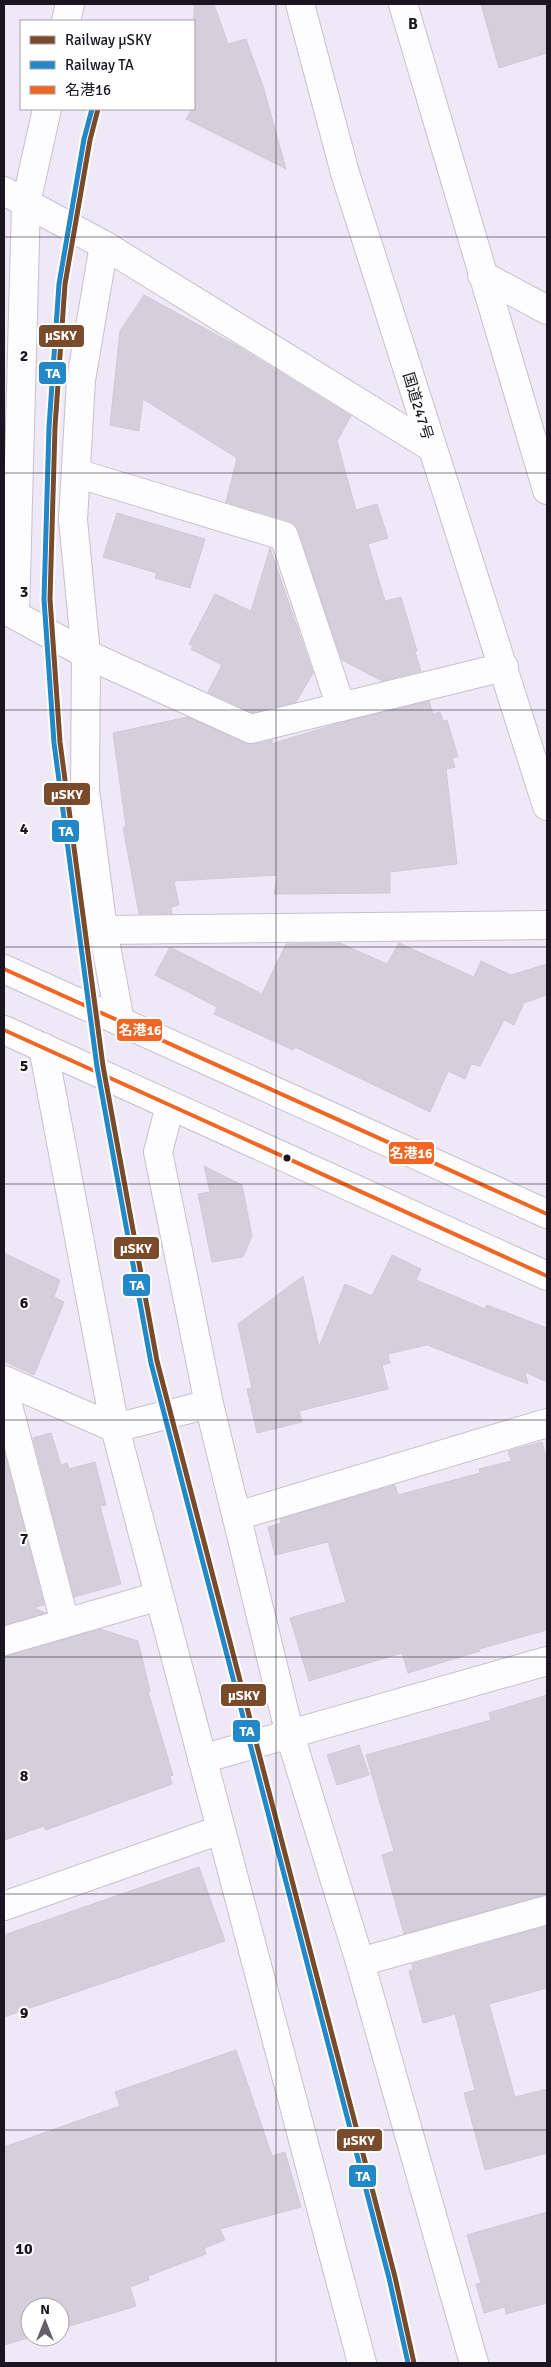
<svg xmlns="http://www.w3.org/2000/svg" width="551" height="2367" font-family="Signika,'Noto Sans JP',sans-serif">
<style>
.building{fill:#d5cfdc;stroke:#d0c9d7}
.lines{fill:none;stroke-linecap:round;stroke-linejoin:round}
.minor-casing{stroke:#c7c1ce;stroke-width:30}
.major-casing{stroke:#c7c1ce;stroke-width:30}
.highway-casing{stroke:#c7c1ce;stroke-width:30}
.minor{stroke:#fdfcfe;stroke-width:28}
.major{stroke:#fdfcfe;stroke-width:28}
.highway{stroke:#fdfcfe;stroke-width:28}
.bus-1-casing{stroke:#fff;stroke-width:8}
.bus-1{stroke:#f26522;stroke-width:4}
.rail-1-casing{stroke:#fff;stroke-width:9}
.rail-2-casing{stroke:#fff;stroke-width:9}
.rail-1{stroke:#7a4b2a;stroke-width:5}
.rail-2{stroke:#2388c8;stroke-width:5}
.grid{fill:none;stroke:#1b1521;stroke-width:1;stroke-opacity:0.55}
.bus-dot{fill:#1b1521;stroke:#fff;stroke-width:2}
.labels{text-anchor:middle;stroke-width:4;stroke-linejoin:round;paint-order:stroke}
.street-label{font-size:15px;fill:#1b1521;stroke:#fff}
.grid-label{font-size:16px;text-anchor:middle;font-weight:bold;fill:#1b1521;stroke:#fff;stroke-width:4;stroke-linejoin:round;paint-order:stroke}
.line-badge{stroke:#fff;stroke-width:2}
.badge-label{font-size:14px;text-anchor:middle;font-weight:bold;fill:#fff}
</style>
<rect width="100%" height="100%" fill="#efe8f7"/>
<g class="building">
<path d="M194,4H214L228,44L246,39L263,86L286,169L186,119L192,109H194Z"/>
<path d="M481,4H547V53L499,68Z"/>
<path d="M144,295L237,346L351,416L337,441L356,510L377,504L388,538L368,544L385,601L401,597L417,651H415L421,671L382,681L342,660L295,525L289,521L226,502L237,458L143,399L139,431L110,425L120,331Z"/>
<path d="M117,513L205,539L190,588L155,578L157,573L103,557Z"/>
<path d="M270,548L313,673L296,702L253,713L208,692L222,665L191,649L193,646L189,644L215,594L251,611Z"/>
<path d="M429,701L433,714L440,712L443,721L447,720L458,757L452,758L455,767L446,769L457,864L390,872V893L274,894L278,875L174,881L179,905L171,907L172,914H139L123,827H126L113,733L188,717L245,743L255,744L273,740L271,744L343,722Z"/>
<path d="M340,943L387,964L399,943L474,977L481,961L511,975L547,964V995L524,1003L514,1025L504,1020L480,1066L471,1064L465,1079L448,1071L430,1112L295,1047L293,1050L214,1014L217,1007L155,975L170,947L262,994L286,944Z"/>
<path d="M204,1166L242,1185L252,1236L243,1257L212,1262L198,1194L210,1192Z"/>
<path d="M4,1253L60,1280L54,1297L64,1302L34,1375L4,1361Z"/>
<path d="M392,1255L421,1269L416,1280L485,1309L487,1305L547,1328V1382L525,1372L528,1384L427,1345L388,1354L390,1363L382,1365L388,1389L299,1411L302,1422L257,1433L247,1389L252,1388L238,1324L303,1276L319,1347L345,1284L372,1296Z"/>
<path d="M51,1433L61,1465L67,1463L69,1469L95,1462L106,1505L100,1506L121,1584L74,1597L33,1438Z"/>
<path d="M542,1442L547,1462V1630L479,1649L480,1651L408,1673L402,1653L309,1681L290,1618L346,1602L328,1542L275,1555L268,1527L281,1523L280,1519L395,1485L398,1495L480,1473L479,1469L511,1461L508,1451Z"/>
<path d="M4,1451L44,1605L33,1608L46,1613L4,1625Z"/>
<path d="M100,1629L138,1641L150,1691L148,1692L173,1775L170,1776L172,1784L46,1830L44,1826L4,1840V1656Z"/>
<path d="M547,1695V1895L404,1934L382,1855L394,1851L366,1755L491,1720L489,1713Z"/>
<path d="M359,1745L369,1775L337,1785L327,1755Z"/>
<path d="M199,1867L225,1941L4,2017V1935Z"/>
<path d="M547,1926V1988L489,2004L515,2097L547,2089V2153L485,2170L464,2093L475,2090L455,2014L423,2023L409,1971L413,1969L412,1964Z"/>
<path d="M236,2050L272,2156L285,2152L301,2207L220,2229L225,2240L204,2248L206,2254L148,2276L149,2280L130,2287L136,2306L60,2329V2307H30V2337H32L4,2345V2147L120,2106L115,2092Z"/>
<path d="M547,2212V2303L506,2314L505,2307L484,2313L476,2284L481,2283L467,2235Z"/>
</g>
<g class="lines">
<g class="minor-casing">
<g id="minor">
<path d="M66,21L70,4"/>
<path d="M4,191L104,245L431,447"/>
<path d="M104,245L81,380L73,520L86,654L85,790L103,930L120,1021"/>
<path d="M482,275L547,310"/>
<path d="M76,473L284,536L341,707"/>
<path d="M4,609L86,654L251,729L504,667"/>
<path d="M15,614L26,203L47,109"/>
<path d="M103,930L547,925"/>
<path d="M43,1047L115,1428L362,2363"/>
<path d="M170,1106L158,1152L209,1404L290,1735L360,1962L474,2363"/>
<path d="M4,1380L115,1428L209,1404"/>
<path d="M4,1390L65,1623"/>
<path d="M237,1516L547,1423"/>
<path d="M4,1641L159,1596"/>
<path d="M202,1759L547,1661"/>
<path d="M4,1906L220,1830"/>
<path d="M360,1962L547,1910"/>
</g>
</g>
<g class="major-casing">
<g id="major">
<path d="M4,969L547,1214"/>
<path d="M4,1030L547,1276"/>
</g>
</g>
<g class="highway-casing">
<g id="highway">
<path d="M300,4L345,173L547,806"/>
<path d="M403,4L547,490"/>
</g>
</g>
<use href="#minor" class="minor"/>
<use href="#major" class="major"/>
<use href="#highway" class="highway"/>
<g class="bus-1-casing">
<g id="bus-1">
<path d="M4,969L547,1214"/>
<path d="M4,1030L547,1276"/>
</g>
</g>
<use href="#bus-1" class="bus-1"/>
<g class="rail-1-casing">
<path id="rail-1" d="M98,109L90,140L65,284L55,427L50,599L60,742L103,1066L157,1361L395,2277L414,2363"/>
</g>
<g class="rail-2-casing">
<path id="rail-2" d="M92,109L84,139L59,284L49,427L44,599L54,743L97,1067L151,1363L389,2278L408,2363"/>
</g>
<use href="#rail-1" class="rail-1"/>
<use href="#rail-2" class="rail-2"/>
</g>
<path class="grid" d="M276,4V2363M4,237H547M4,473H547M4,710H547M4,947H547M4,1184H547M4,1420H547M4,1657H547M4,1894H547M4,2130H547"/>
<circle class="bus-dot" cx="287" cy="1158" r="4.5"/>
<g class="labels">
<g class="street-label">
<text transform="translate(418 406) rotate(73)" y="5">国道247号</text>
</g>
</g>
<g class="grid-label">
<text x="413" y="29">B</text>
<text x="24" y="361">2</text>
<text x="24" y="597">3</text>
<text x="24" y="834">4</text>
<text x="24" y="1071">5</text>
<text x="24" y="1308">6</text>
<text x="24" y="1544">7</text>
<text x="24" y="1781">8</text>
<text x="24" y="2018">9</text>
<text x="24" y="2254">10</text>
</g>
<g class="line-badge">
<rect x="38" y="324" width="47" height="24" rx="5" fill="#7a4b2a"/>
<rect x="38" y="361" width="29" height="24" rx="5" fill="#2388c8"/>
<rect x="43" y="782" width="48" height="24" rx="5" fill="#7a4b2a"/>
<rect x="51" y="819" width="29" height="24" rx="5" fill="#2388c8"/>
<rect x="116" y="1018" width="47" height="24" rx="5" fill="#f26522"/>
<rect x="388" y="1141" width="47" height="24" rx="5" fill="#f26522"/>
<rect x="113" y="1236" width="47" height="24" rx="5" fill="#7a4b2a"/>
<rect x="122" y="1273" width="29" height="24" rx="5" fill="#2388c8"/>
<rect x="220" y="1683" width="47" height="24" rx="5" fill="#7a4b2a"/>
<rect x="232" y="1719" width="29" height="24" rx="5" fill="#2388c8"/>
<rect x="336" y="2128" width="47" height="24" rx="5" fill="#7a4b2a"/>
<rect x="348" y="2164" width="29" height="24" rx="5" fill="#2388c8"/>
</g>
<g class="badge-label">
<text x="61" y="340">μSKY</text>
<text x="53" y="378">TA</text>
<text x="67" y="799">μSKY</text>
<text x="66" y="836">TA</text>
<text x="140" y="1035">名港16</text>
<text x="411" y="1158">名港16</text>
<text x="136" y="1253">μSKY</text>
<text x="137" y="1290">TA</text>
<text x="244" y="1700">μSKY</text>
<text x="247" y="1736">TA</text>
<text x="359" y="2145">μSKY</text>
<text x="363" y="2181">TA</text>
</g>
<rect width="551" height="2367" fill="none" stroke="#1b1521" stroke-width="10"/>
<rect x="20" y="20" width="175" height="90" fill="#ffffff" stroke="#a4a1a6"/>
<rect x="30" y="36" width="25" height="8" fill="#7a4b2a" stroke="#a4a1a6"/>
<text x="65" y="45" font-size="15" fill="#1b1521">Railway μSKY</text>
<rect x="30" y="61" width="25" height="8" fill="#2388c8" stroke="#a4a1a6"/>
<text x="65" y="70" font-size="15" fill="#1b1521">Railway TA</text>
<rect x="30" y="86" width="25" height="8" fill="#f26522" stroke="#a4a1a6"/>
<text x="65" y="95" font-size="15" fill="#1b1521">名港16</text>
<g transform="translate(45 2322)"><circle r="24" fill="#ffffff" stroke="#a4a1a6"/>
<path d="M0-4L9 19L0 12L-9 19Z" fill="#655f6c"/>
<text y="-8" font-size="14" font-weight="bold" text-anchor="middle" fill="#1b1521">N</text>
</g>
</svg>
